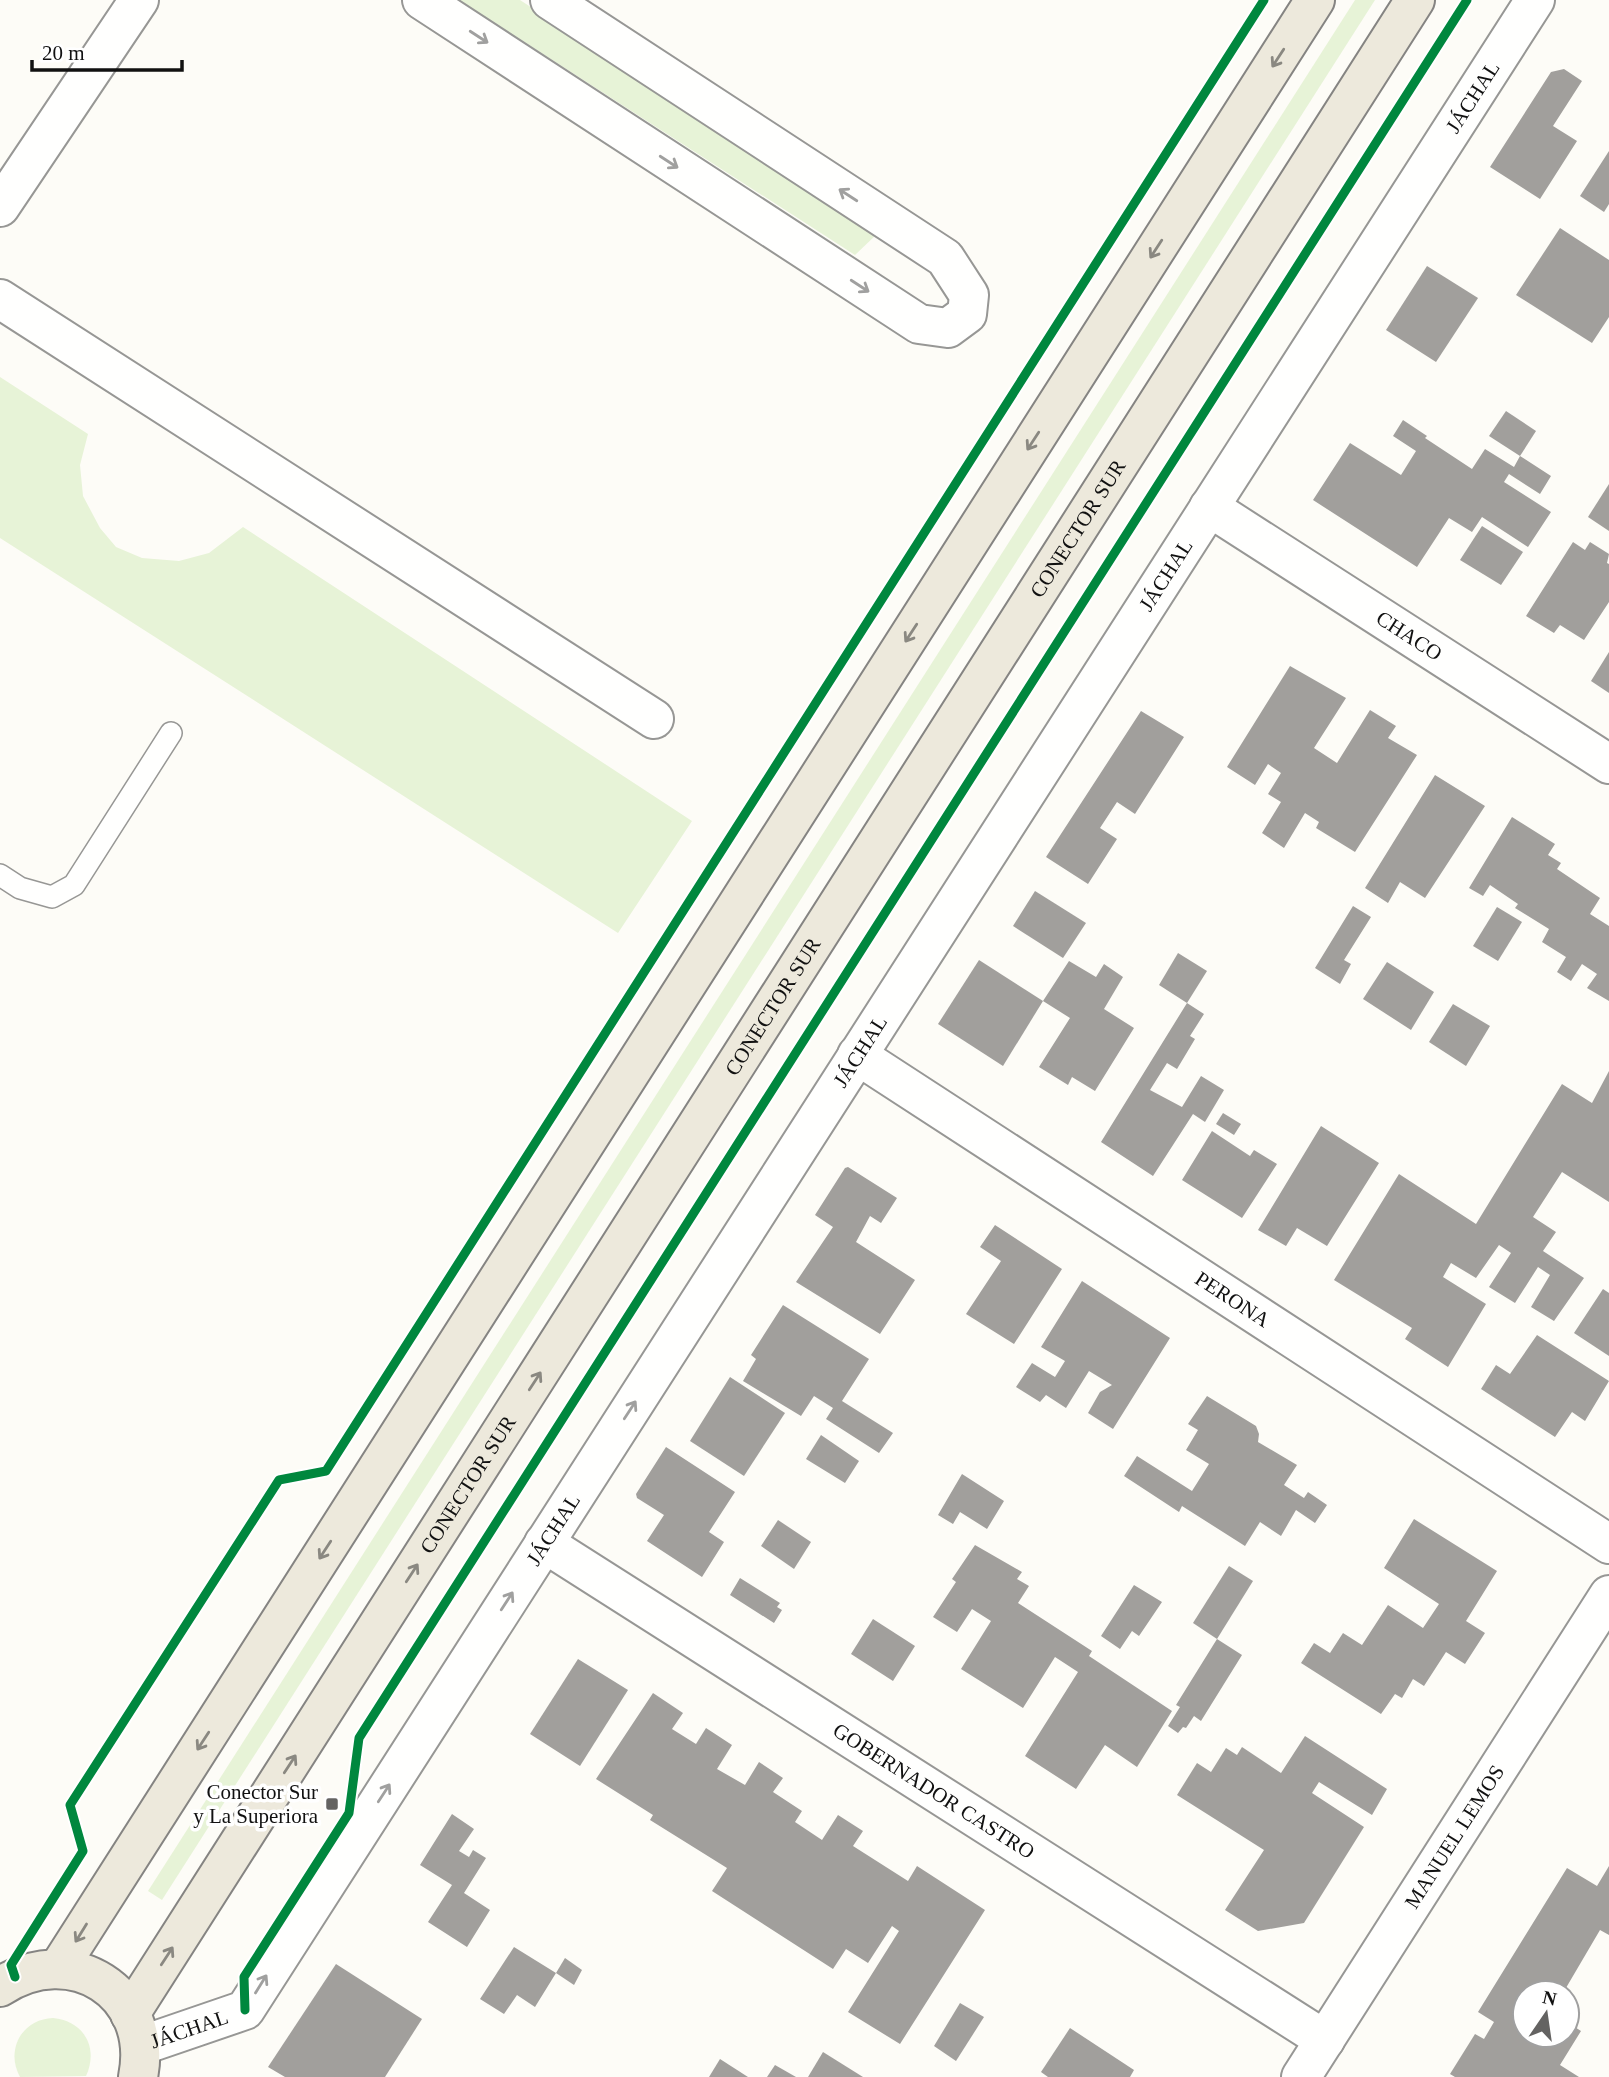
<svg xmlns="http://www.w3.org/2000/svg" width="1609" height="2077" font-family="Georgia,serif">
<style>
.green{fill:#e7f3d7}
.building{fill:#a19f9c}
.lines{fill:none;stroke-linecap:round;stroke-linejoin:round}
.service-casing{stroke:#979795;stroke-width:24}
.minor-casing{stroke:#979795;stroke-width:42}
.tertiary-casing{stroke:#979795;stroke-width:42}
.primary-casing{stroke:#858482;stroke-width:42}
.service{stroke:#fffffe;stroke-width:21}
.minor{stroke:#fffffe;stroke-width:38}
.tertiary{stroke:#fffffe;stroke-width:38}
.primary{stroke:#ede9dc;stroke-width:38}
.cycleway-casing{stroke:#fff;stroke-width:13}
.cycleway{stroke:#00873e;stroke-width:9}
.oneway{stroke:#a0a09f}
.oneway2{stroke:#8a8881}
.poi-dot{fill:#646362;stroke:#fff;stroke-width:2.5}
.labels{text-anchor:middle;stroke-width:7;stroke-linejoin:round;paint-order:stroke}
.street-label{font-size:21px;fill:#111;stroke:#fff}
.poi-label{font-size:21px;fill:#111;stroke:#fff;text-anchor:end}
</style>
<rect width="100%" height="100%" fill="#fdfcf7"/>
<g class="green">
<path d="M459,0H520L877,234L855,255Z"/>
<path d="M1355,0H1375L162,1900L148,1891Z"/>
<path d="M0,377L88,434L80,465L83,496L100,528L116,547L142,558L179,561L209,553L243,527L692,821L618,933L0,538Z"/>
<path d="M53,2018C84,2021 99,2048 86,2076L20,2077C5,2050 22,2019 53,2018Z"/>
</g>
<g class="building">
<path d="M1564,69L1582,81L1553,126L1577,141L1540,199L1490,167L1551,72Z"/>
<path d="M1609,151V204L1604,212L1580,196Z"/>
<path d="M1560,228L1609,260V317L1592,343L1516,295Z"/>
<path d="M1427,266L1478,298L1436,362L1386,330Z"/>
<path d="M1506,411L1536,431L1520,456L1489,436Z"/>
<path d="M1403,420L1427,436L1425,438L1472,469L1485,449L1514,467L1520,456L1551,476L1540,494L1509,474L1504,482L1551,512L1528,547L1482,517L1472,532L1449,518L1417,567L1313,500L1350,443L1401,475L1416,451L1393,436Z"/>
<path d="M1609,484V531L1588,517Z"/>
<path d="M1482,526L1523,552L1501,585L1460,560Z"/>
<path d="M1573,542L1585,550L1590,542L1609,554L1607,563L1609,564V602L1584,640L1560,625L1554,633L1526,616Z"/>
<path d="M1609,652V693L1591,681Z"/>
<path d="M1290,666L1346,698L1314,748L1337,763L1370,710L1396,726L1388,738L1417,755L1355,852L1316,828L1319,822L1305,813L1284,848L1262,833L1281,802L1268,794L1281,773L1268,764L1255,785L1227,767Z"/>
<path d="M1141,711L1184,737L1135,814L1117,802L1100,828L1117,839L1088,884L1046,857Z"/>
<path d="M1435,775L1485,806L1425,898L1400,882L1388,903L1365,888Z"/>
<path d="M1512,817L1555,844L1548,855L1561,863L1557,869L1600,898L1590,914L1609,926V1001L1587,988L1597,974L1582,964L1571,981L1557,972L1566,957L1542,942L1549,929L1515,908L1518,904L1490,885L1483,896L1469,888Z"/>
<path d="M1035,891L1086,923L1063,958L1013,926Z"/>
<path d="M1353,906L1371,917L1344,960L1351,964L1340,984L1315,968Z"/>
<path d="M1497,907L1522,922L1498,961L1473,946Z"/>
<path d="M1178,953L1207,971L1187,1003L1159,985Z"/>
<path d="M979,960L1043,1001L1003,1066L938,1024Z"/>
<path d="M1069,961L1096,977L1104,964L1123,977L1104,1009L1134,1028L1095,1091L1072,1077L1068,1085L1039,1067L1070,1018L1043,1001Z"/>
<path d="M1387,962L1434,992L1411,1030L1363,999Z"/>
<path d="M1187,1003L1204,1014L1190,1036L1195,1039L1177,1069L1167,1063L1150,1090L1182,1107L1201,1076L1224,1090L1205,1122L1193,1114L1153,1176L1101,1142Z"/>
<path d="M1453,1004L1490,1026L1466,1066L1429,1042Z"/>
<path d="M1609,1071V1202L1562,1172L1533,1217L1556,1232L1543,1251L1584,1278L1554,1321L1531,1307L1550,1275L1538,1267L1515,1303L1489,1287L1511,1253L1499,1245L1476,1278L1451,1263L1443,1277L1486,1304L1448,1367L1405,1339L1412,1328L1334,1280L1399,1174L1476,1224L1562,1084L1592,1103Z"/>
<path d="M1223,1113L1241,1124L1234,1135L1216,1124Z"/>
<path d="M1321,1126L1379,1163L1327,1246L1297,1228L1286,1246L1258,1230Z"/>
<path d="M1212,1131L1250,1156L1254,1150L1277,1164L1242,1218L1182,1180Z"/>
<path d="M848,1167L897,1198L881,1223L870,1216L856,1242L915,1280L880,1334L796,1282L833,1227L815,1215L845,1168Z"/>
<path d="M995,1225L1062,1269L1014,1344L966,1314L1001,1261L980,1247Z"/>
<path d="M1082,1281L1170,1338L1113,1429L1088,1413L1100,1392L1112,1385L1089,1371L1066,1408L1046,1395L1040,1402L1016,1387L1032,1363L1055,1377L1065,1361L1041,1347Z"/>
<path d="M1603,1289L1609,1293V1356L1574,1333Z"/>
<path d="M783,1305L869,1359L842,1401L893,1433L879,1453L826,1419L833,1408L814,1396L801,1416L743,1381L756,1359L751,1355Z"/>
<path d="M1537,1335L1609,1381L1585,1421L1572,1412L1555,1437L1481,1389L1496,1365L1510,1374Z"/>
<path d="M730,1377L785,1413L744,1476L690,1441Z"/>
<path d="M1207,1396L1256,1426L1259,1434L1258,1442L1297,1465L1284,1485L1304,1498L1308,1492L1327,1505L1315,1523L1296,1510L1281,1536L1260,1522L1245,1546L1182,1506L1179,1512L1124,1476L1137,1456L1192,1491L1209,1464L1186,1450L1198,1430L1188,1424Z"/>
<path d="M821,1435L859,1461L845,1483L806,1459Z"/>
<path d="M666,1447L735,1492L709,1532L724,1542L702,1577L647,1541L664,1515L637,1498L636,1494Z"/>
<path d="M962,1474L1004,1501L987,1529L960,1512L953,1524L938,1515Z"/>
<path d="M1414,1519L1497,1571L1466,1621L1485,1633L1465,1664L1446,1652L1424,1686L1413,1679L1402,1698L1395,1694L1381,1714L1301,1663L1314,1643L1330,1653L1343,1633L1362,1645L1388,1605L1423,1628L1439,1604L1384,1568Z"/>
<path d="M778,1520L811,1542L794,1569L761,1546Z"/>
<path d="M975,1545L1022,1572L1017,1579L1029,1586L1018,1603L1092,1651L1089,1656L1172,1711L1137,1767L1105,1745L1076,1789L1025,1756L1078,1672L1055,1657L1023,1708L961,1669L991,1621L972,1609L957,1632L933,1617L956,1582L952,1579Z"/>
<path d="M1229,1566L1253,1581L1217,1639L1193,1623Z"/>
<path d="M740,1578L780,1603L777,1607L782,1610L774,1623L730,1595Z"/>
<path d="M1134,1585L1162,1602L1139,1636L1132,1631L1120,1649L1101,1636Z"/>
<path d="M873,1619L915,1646L893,1681L851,1654Z"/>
<path d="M1217,1639L1242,1655L1201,1721L1194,1716L1186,1728L1183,1727L1178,1733L1168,1726L1180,1707L1176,1705Z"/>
<path d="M578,1659L628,1690L580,1766L530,1734Z"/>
<path d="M653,1693L683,1713L672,1729L696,1744L706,1728L732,1745L717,1769L745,1785L759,1762L783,1778L773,1792L802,1811L795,1822L822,1840L838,1815L863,1831L853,1846L908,1881L917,1866L985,1910L900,2044L848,2012L899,1931L892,1926L868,1963L846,1949L833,1969L712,1891L727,1868L650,1820L653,1815L596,1779Z"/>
<path d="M1305,1736L1387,1789L1372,1815L1319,1782L1312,1793L1364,1827L1304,1923L1258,1931L1225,1910L1264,1850L1177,1795L1197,1763L1211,1772L1226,1748L1237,1755L1242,1747L1281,1773Z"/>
<path d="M452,1814L474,1829L459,1851L469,1857L473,1850L486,1858L464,1893L490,1910L467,1947L428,1922L452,1885L420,1865Z"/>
<path d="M1609,1866V1935L1600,1930L1563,1993H1525V2035H1567V2022L1581,2031L1560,2065L1579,2077H1455L1450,2074L1475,2034L1484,2039L1494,2022L1478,2012L1567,1868L1597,1886Z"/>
<path d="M514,1947L556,1973L535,2007L517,1995L504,2014L480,1999Z"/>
<path d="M565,1958L582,1970L574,1985L556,1973Z"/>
<path d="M336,1964L422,2019L385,2077H285L268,2067Z"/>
<path d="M960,2003L984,2017L956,2061L934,2046Z"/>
<path d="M1070,2028L1134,2070L1130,2077H1048L1041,2072Z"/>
<path d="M823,2052L863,2077H808Z"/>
<path d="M720,2059L748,2077H709Z"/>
<path d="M775,2065L796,2077H767Z"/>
</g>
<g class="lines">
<g class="service-casing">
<path id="service" d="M0,875L20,888L52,897L74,885L171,733"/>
</g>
<g class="minor-casing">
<g id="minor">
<path d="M422,0L919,324L948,328L967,314L969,295L945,258L550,0"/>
<path d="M0,207L139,0"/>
<path d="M0,299L654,719"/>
<path id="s1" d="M1209,507L1609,764"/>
<path id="s2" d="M857,1055L1609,1544"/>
<path id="s3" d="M544,1543L1325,2040"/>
<path id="s4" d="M140,2046L245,2010L1535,0"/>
</g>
</g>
<g class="tertiary-casing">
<g id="tertiary">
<path id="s5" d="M1301,2077L1609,1595"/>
</g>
</g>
<g class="primary-casing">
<g id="primary">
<path d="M58,1969L1315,0"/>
<path d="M0,1987C71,1940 155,1992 138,2077"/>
<path id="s6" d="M130,2014L1415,0"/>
</g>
</g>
<use href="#service" class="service"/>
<use href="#minor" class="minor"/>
<use href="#tertiary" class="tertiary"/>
<use href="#primary" class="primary"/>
<g class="cycleway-casing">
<g id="cycleway">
<path d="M15,1977L11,1965L83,1851L70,1805L279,1480L326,1471L1264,0"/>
<path d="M245,2010L244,1977L349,1813L359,1738L1467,0"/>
</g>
</g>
<use href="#cycleway" class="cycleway"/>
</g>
<defs><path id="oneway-shaft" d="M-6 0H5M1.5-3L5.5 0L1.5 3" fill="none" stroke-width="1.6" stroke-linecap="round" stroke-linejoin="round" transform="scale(1.75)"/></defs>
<g class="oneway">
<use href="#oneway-shaft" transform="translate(479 37) rotate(33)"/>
<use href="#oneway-shaft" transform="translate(669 162) rotate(33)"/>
<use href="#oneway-shaft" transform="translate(848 195) rotate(-147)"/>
<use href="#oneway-shaft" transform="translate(860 286) rotate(33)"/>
<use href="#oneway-shaft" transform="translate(630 1410) rotate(-57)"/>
<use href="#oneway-shaft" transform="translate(507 1601) rotate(-57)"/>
<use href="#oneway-shaft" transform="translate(384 1793) rotate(-57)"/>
<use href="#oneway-shaft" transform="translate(261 1984) rotate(-58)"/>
</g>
<g class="oneway2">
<use href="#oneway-shaft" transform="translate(1278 58) rotate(123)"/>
<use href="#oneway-shaft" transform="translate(1156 249) rotate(123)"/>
<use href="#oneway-shaft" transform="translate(1033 441) rotate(123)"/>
<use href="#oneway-shaft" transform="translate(911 633) rotate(123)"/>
<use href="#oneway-shaft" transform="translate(535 1381) rotate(-57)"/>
<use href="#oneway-shaft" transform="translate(325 1550) rotate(123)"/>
<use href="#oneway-shaft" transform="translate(412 1573) rotate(-57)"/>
<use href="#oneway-shaft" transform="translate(203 1741) rotate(123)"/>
<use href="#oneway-shaft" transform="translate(290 1764) rotate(-57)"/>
<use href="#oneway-shaft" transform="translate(81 1933) rotate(122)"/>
<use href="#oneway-shaft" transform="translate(167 1956) rotate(-57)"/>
</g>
<rect class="poi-dot" x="325" y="1797" width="14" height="14" rx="3.5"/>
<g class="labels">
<g class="street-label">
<text dy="7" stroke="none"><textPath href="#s4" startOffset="2384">JÁCHAL</textPath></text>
<text dy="7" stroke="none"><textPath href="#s6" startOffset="1762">CONECTOR SUR</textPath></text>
<text dy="7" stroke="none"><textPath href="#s4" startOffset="1816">JÁCHAL</textPath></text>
<text dy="7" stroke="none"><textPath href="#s1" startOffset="238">CHACO</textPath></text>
<text dy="7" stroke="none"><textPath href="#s6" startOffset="1195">CONECTOR SUR</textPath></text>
<text dy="7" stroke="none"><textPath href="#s4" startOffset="1250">JÁCHAL</textPath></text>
<text dy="7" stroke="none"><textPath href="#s2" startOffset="448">PERONA</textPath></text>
<text dy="7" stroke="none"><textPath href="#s6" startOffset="628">CONECTOR SUR</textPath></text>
<text dy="7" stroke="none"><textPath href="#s4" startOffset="682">JÁCHAL</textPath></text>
<text dy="7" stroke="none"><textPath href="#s3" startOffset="462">GOBERNADOR CASTRO</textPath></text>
<text dy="7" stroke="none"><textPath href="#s5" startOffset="285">MANUEL LEMOS</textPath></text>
<text dy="7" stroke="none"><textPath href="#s4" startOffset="52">JÁCHAL</textPath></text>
</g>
<g class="poi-label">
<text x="318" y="1799">Conector Sur<tspan x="318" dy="24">y La Superiora</tspan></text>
</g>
</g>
<g transform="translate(1546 2014) rotate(13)"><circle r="33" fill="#ffffff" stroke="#a0a0a0" stroke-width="2"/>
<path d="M0-5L12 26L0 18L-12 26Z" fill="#646362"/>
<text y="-10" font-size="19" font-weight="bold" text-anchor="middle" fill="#111111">N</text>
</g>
<path d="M32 60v10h150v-10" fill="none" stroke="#111111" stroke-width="3.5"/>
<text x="42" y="60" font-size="21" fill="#111111" stroke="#ffffff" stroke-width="5" paint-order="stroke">20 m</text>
</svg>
